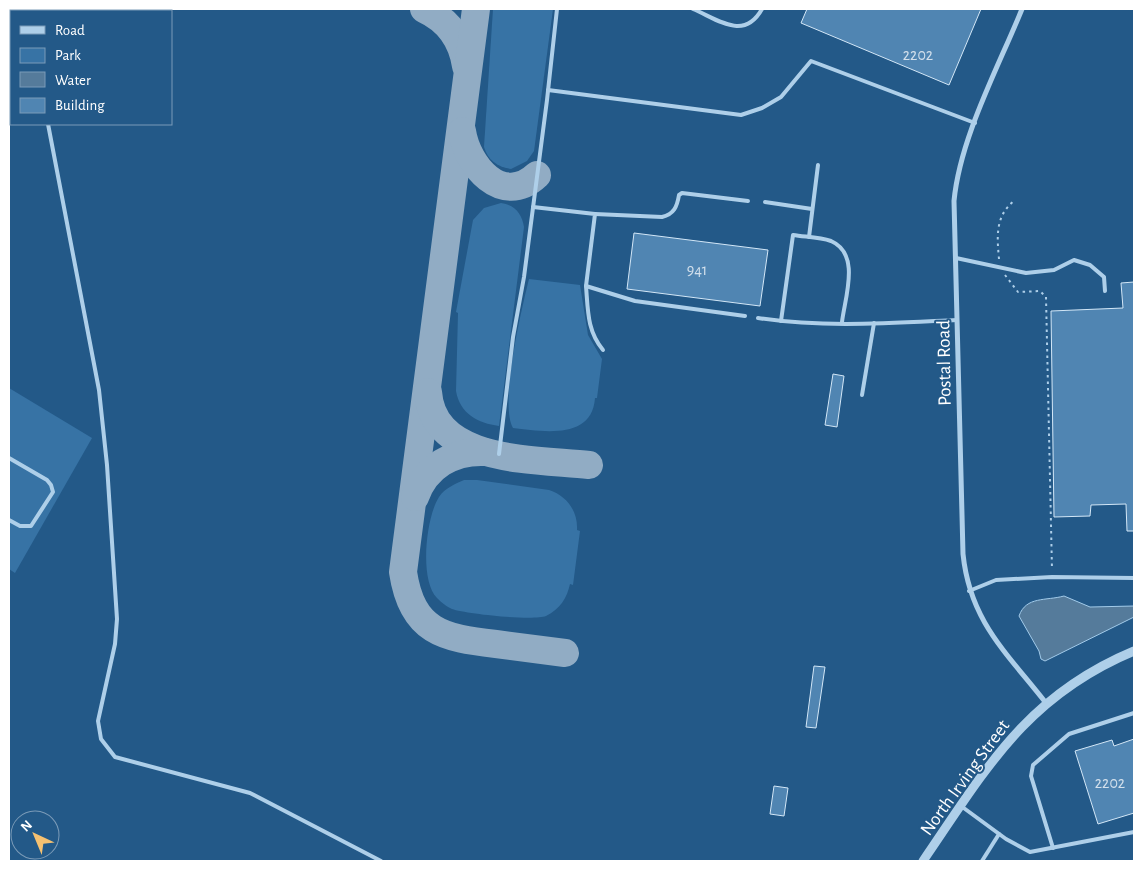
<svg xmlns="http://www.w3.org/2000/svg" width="1143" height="870" font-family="'Alegreya Sans',sans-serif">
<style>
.green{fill:#3773a5}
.water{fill:#557b9b;stroke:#a2cbea}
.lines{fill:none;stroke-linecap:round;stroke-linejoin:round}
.taxiway{stroke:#91acc4;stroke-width:28}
.building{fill:#5085b2;stroke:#d3e7f7}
.path{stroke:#aecfe9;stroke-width:2;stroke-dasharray:2.5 4;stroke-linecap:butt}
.service{stroke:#aecfe9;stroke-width:4}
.minor{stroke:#aecfe9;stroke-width:5}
.tertiary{stroke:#aecfe9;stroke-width:9}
.labels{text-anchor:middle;stroke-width:4;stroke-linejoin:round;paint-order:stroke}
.number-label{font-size:16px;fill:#d3e0ec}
.street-label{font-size:19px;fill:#fff;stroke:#235988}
</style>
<rect width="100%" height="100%" fill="#235988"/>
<g class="green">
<path d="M493,9H553L534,151L527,161L511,169C497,167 488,160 484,147Z"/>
<path d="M501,203C515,205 522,214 524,227L499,426C478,423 460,414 456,391L458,313L456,312L473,220L484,208Z"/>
<path d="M529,279L580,285L588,335L602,359L597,398H595C592,441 541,431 513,428C499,404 522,307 529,279Z"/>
<path d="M9,388L92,438L15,573L9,569Z"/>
<path d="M464,480H477L549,490C567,496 578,511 577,530L580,531L573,585L570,584C567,598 560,609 546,616C533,621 466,614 452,609C447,607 441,602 437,598C419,580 426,517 439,497C445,488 455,484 464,480Z"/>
</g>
<path class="water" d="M1064,596L1090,607L1134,606V617L1045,661L1041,659L1039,651L1019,616C1026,596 1046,601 1064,596Z"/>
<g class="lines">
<g class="taxiway">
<path d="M424,9C448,20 462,39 466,66"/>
<path d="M476,9L403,572C412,632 443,638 496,644C519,647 542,650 565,653"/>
<path d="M462,131C467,165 502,208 537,175"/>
<path d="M428,392C433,464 536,459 589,465"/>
<path d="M415,497C426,466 453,451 484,452"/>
</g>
</g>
<g class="building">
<path d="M807,9H981L949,85L801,23Z"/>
<path d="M634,233L768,250L760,306L627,289Z"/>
<path d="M1134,282V531H1127L1126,504L1091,505L1090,516L1054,517L1051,311L1123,308L1121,283Z"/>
<path d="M833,374L844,376L837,427L825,425Z"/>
<path d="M814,666L825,667L816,728L806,727Z"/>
<path d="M1134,739V813L1098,824L1075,751L1112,740L1114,746Z"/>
<path d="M774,786L788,788L784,816L770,814Z"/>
</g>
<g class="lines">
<g class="path">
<path d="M999,259C997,237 995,216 1014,201"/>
<path d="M1005,275L1018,292L1040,291L1046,297L1052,570"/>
</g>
<g class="service">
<path d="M25,9L26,11"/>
<path d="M693,9C719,20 744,41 762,9"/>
<path d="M548,90L741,115L762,108L781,97L811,61L975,123"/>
<path d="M48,124L99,390L107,465L117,619L115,644L98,721L101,739L115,757L250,793L381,861"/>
<path d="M765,202L812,209"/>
<path d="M533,207L595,214L586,286L635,301L745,316"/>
<path d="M595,214L662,217C674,214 677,207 679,195L682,193L748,201"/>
<path d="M809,237L818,165"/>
<path d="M956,258L1026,273L1054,270L1074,260L1090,265L1104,277L1105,291"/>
<path d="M586,286C588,310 587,331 603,350"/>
<path d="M758,318C823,328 891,323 957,320"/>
<path d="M781,321L793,235C805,237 819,237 831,241C861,254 845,297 842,322"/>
<path d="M862,395L874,323"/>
<path d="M499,454L513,337L524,277L547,100L557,9"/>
<path d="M9,458L47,480L51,485L53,492L31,526H20L9,520"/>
<path d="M969,591L996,580L1052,577L1134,578"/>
<path d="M961,806L1006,839L1030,852L1134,832"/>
<path d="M1053,848L1031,776L1033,765L1069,734L1134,713"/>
<path d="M982,861L999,834"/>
</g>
<path class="minor" d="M1022,9C998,68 960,138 954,201L963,554C970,621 1006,652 1046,703"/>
<path class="tertiary" d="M923,861C986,769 1026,696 1134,651"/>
</g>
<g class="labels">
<g class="number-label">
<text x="918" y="60">2202</text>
<text x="697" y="275">941</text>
<text x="1110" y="788">2202</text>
</g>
<g class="street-label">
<text transform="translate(943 363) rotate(-91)" y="7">Postal Road</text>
<text transform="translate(964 777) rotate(-54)" y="7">North Irving Street</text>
</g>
</g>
<rect width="1143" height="870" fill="none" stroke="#ffffff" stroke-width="20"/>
<rect x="10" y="10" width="162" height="115" fill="#235988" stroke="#7b9bb8"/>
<rect x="20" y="26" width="25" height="8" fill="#aecfe9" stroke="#7b9bb8"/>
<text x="55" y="35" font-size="15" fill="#ffffff">Road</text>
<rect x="20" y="48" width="25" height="15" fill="#3773a5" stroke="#7b9bb8"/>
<text x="55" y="60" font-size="15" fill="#ffffff">Park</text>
<rect x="20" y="72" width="25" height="15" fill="#557b9b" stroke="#7b9bb8"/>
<text x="55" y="85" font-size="15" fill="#ffffff">Water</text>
<rect x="20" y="98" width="25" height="15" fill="#5085b2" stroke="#7b9bb8"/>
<text x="55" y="110" font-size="15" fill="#ffffff">Building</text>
<g transform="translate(35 835) rotate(316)"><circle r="24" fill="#235988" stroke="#7b9bb8"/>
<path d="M0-4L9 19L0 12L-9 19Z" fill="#f5c171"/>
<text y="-8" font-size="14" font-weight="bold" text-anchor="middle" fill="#ffffff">N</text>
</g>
</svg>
